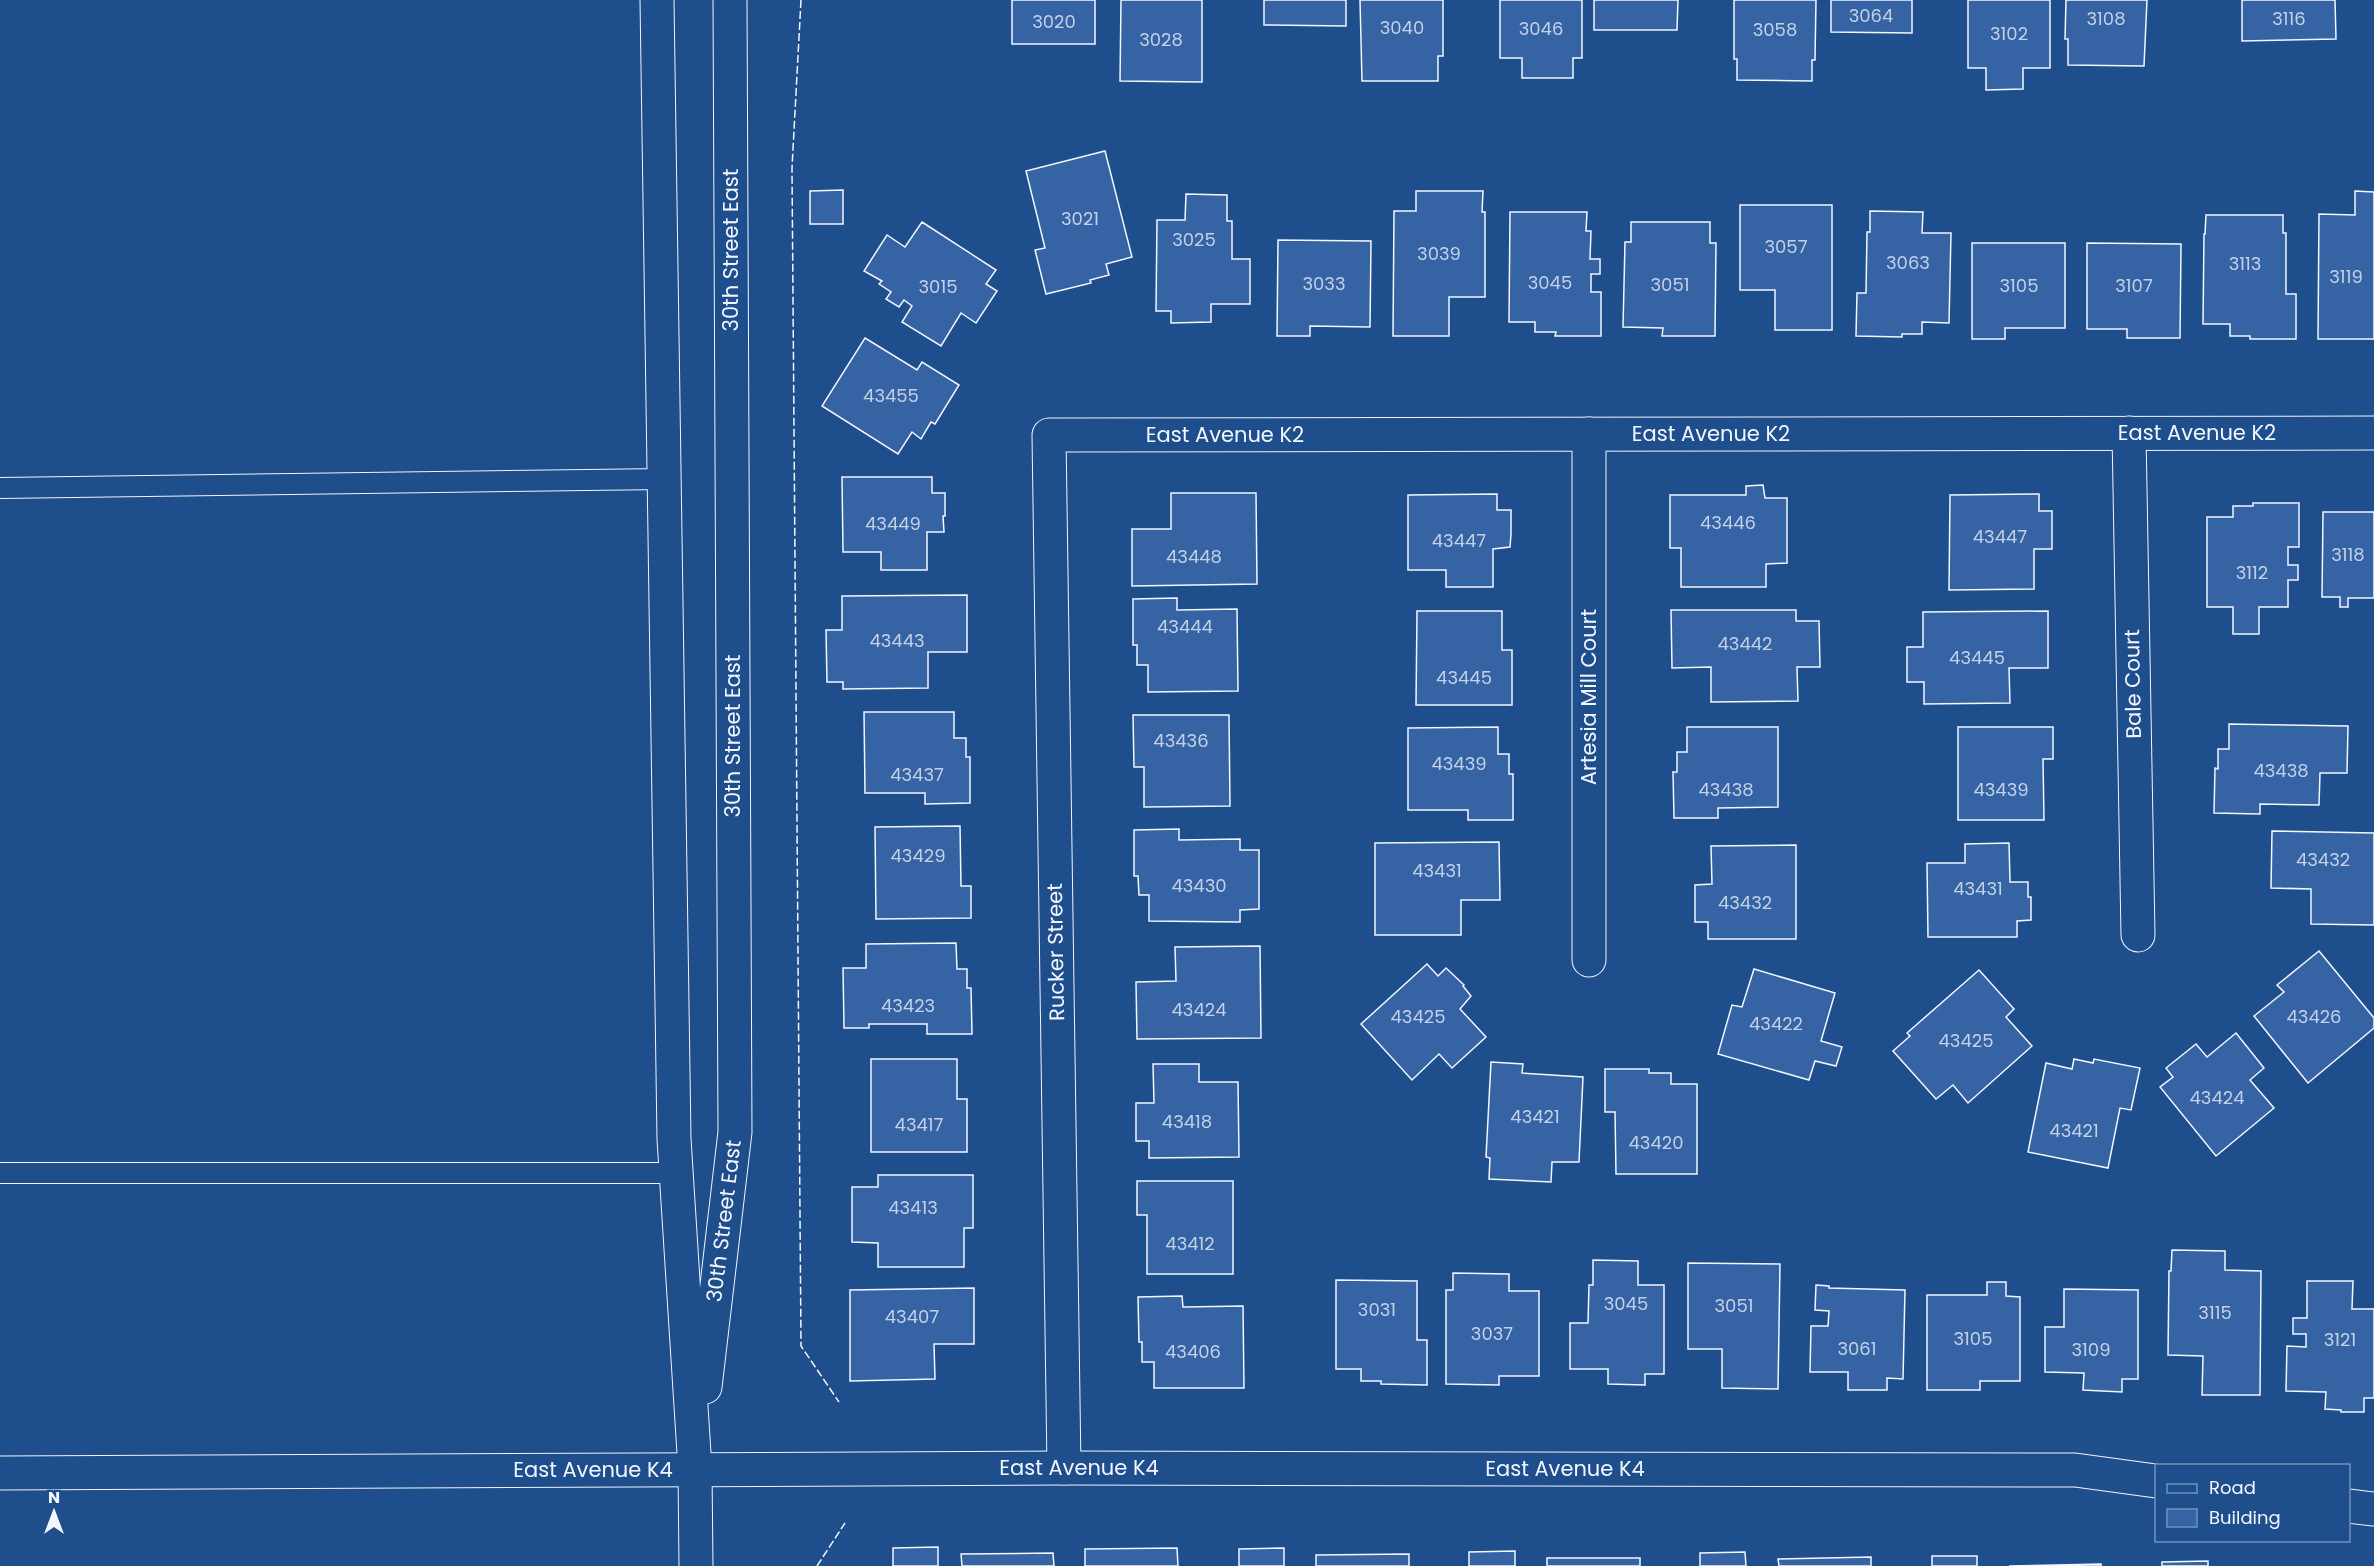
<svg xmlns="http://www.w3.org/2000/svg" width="2374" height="1566" font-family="Poppins,sans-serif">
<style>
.building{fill:#3563a3;stroke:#f2f6ff;stroke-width:1.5}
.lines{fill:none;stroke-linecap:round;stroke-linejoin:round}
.service-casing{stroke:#f2f6ff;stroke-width:22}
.minor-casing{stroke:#f2f6ff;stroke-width:35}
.secondary-casing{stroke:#f2f6ff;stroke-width:35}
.service{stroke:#1f4e8c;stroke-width:20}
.minor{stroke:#1f4e8c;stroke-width:33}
.secondary{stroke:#1f4e8c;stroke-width:33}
.fence{stroke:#f2f6ff;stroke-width:1.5;stroke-dasharray:8 3;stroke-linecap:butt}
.labels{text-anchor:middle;stroke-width:4.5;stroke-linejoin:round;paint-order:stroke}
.number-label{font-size:18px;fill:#c3d1e8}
.street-label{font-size:21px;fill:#f2f6ff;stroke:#1f4e8c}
</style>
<rect width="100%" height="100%" fill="#1f4e8c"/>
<g class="building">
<rect x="1012" y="0" width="83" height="44"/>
<path d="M1121,0H1202V82L1120,81Z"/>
<path d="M1264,0H1346V26L1264,25Z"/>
<path d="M1360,0H1443V56H1438V81H1362Z"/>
<path d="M1500,0H1582V58H1573V78H1522V58H1500Z"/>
<path d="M1594,0H1678L1677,30H1594Z"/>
<path d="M1734,0H1816L1815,60H1812V81L1737,80V59H1734Z"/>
<path d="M1831,0H1912V33L1831,32Z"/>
<path d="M1968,0H2050V68H2023V89L1986,90V68H1968Z"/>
<path d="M2066,0H2147L2144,66L2068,65V39H2065Z"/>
<path d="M2242,0H2335L2336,39L2242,41Z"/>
<path d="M1105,151L1132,257L1106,264L1109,275L1090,280L1091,283L1046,294L1035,250L1045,248L1026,171Z"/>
<path d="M843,190V224H810V191Z"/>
<path d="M1416,191H1483L1482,212H1485V297H1449V336H1393L1394,211H1416Z"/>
<path d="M2355,191L2374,192V339H2318L2319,214L2355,215Z"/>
<path d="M1186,194L1227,195V221H1232V259H1250V304H1211V322L1171,323V311H1156L1157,220H1185Z"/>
<path d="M1740,205H1832V330H1775V290H1740Z"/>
<path d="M1870,211L1923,212L1922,233H1951L1949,323L1922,322V334H1902V337L1856,336L1857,293H1866L1867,232H1870Z"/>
<path d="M1510,212H1587L1586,231H1591L1590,259H1600V274H1591V292H1601V336H1555L1556,332H1535V322H1509Z"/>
<path d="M2206,215H2283V233H2286V294H2296V339H2250V336H2230V324H2203L2204,234H2205Z"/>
<path d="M922,222L996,270L986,284L997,291L976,323L961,313L941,346L902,322L912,306L904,300L899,307L886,299L891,292L879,284L882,281L864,271L887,235L905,247Z"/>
<path d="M1631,222H1710V243H1716L1715,336H1662L1663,328L1623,327L1625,242H1631Z"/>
<path d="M1278,240L1371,241L1370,327L1310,326V336H1277Z"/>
<path d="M1972,243H2065V328H2005V339H1972Z"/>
<path d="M2087,243L2181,244L2180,338H2127V329H2087Z"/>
<path d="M865,338L917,370L922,362L959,385L935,424L931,422L921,439L912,432L898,454L822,406Z"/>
<path d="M842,477H932V493H945V516H943L944,532H927V570H881V552H843Z"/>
<path d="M1763,485L1765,498H1787V563L1766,564V587H1681V548H1670V495H1746V486Z"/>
<path d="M1171,493H1256L1257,584L1132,586V529H1171Z"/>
<path d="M1497,494V510H1511V534L1510,547L1493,549V587H1446V570H1408V495Z"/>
<path d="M2039,494V511H2052V549H2034V589L1949,590L1950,495Z"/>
<path d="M2253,503H2299V547H2288V565H2298V580H2288V607H2259V634H2233V607H2207V517H2233V506H2253Z"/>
<path d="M2323,512H2374V598H2348V607H2340V597H2322Z"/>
<path d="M967,595V652H928V688L843,689V682H827L826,630H842V596Z"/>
<path d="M1177,598V610L1237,609L1238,691L1148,692V665H1137V645H1133V599Z"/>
<path d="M1671,610H1796V621H1819L1820,667H1797L1798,701L1711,702V667L1672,668Z"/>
<path d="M1417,611H1502V650H1512V705H1416Z"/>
<path d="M2048,611V668H2009L2010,703L1924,704V682H1907V647H1923V612Z"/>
<path d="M864,712H954V738H966V757H970V803L925,804V793H865Z"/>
<path d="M1133,715H1229L1230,806L1144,807V767H1134Z"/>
<path d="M2229,724L2348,726L2347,773H2320L2319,805L2260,804V814L2214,813L2215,768L2218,769V749H2229Z"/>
<path d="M1498,727V754H1509V774H1513V820H1468V810H1408V728Z"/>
<path d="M1687,727H1778V807L1718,808V818H1674L1673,772H1677V752H1687Z"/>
<path d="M1958,727H2053V759H2043L2044,820H1958Z"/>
<path d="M960,826L961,886H971V918L876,919L875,827Z"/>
<path d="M1179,829V840L1240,839V850H1259V909L1240,910V922L1149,921V895H1139L1138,876H1134V830Z"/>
<path d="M2272,831L2374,833V925L2311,924V889L2271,888Z"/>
<path d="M1499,842L1500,900H1461V935H1375V843Z"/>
<path d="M2009,843L2010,882H2028V897H2031V920L2017,921V937H1928L1927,863H1965V844Z"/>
<path d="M1796,845V939H1708V922H1695V885L1712,884L1711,846Z"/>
<path d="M956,943L957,969H967V988H971L972,1034H927V1024H869V1028H844L843,968H866V944Z"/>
<path d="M1260,946L1261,1038L1137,1039L1136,982L1176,981L1175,947Z"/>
<path d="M2319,951L2374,1018V1028L2308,1083L2254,1016L2284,992L2277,985Z"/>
<path d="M1427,964L1438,976L1446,968L1464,985L1463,986L1471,996L1460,1009L1486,1037L1452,1068L1439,1054L1412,1080L1361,1024Z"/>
<path d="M1754,969L1835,993L1821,1041L1842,1047L1836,1066L1815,1061L1809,1080L1718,1054L1732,1005L1742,1007Z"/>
<path d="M1979,970L2014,1009L2006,1017L2032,1046L1968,1103L1953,1085L1936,1099L1893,1051L1910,1036L1907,1033Z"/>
<path d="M2236,1033L2264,1068L2250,1080L2274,1108L2216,1156L2160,1087L2173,1077L2166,1068L2196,1044L2207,1057Z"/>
<path d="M871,1059H957V1099H967V1152H871Z"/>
<path d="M2074,1059L2093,1063L2094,1059L2140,1068L2131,1110L2120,1108L2108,1168L2028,1152L2046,1063L2072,1069Z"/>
<path d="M1491,1062L1523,1064L1522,1073L1583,1077L1579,1162H1552L1551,1182L1489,1179L1490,1158L1486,1157Z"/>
<path d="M1153,1064H1199V1082H1238L1239,1157L1149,1158V1141H1136V1103H1154Z"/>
<path d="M1605,1069H1649V1073H1671V1084H1697V1174H1616L1615,1112H1605Z"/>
<path d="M878,1175H973V1228H964V1267H878V1243L852,1242V1187H878Z"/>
<path d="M1137,1181H1233V1274H1147V1215H1137Z"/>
<path d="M2172,1250L2225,1251V1270L2261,1271L2260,1395H2202L2203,1356L2168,1355L2169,1271H2171Z"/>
<path d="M1593,1260L1638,1261V1285H1664V1374H1645V1385L1608,1384V1369H1570V1323H1588L1589,1285H1593Z"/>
<path d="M1688,1263L1780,1264L1778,1389L1722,1388V1349H1688Z"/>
<path d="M1453,1273L1509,1274V1291H1539V1376H1499V1385L1446,1384V1290H1453Z"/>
<path d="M1336,1280L1417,1281V1340H1427V1385L1381,1384V1381H1361V1369H1336Z"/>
<path d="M2307,1281H2353L2352,1309H2374V1398H2364V1412H2341V1410L2325,1409L2326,1392L2286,1391L2287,1346L2306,1347V1334H2293V1318H2307Z"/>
<path d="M1987,1282H2006V1296L2020,1297V1381H1980V1390H1927V1295H1987Z"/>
<path d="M1816,1285L1829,1286V1288L1905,1290L1903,1379L1887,1378V1390H1848V1372H1810L1811,1326H1828L1829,1311L1815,1310Z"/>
<path d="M974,1288V1344H934L935,1379L850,1381V1290Z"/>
<path d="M2064,1289L2138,1290V1379H2122V1392L2083,1390L2084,1373L2045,1372V1327H2064Z"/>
<path d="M1182,1296L1183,1307L1243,1306L1244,1388H1154V1362H1142V1342H1139L1138,1297Z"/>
<path d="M938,1547V1566H893V1548Z"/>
<path d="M1177,1548L1178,1566H1085V1549Z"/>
<path d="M1284,1548V1566H1239V1549Z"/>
<path d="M1515,1551V1566H1469V1552Z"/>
<path d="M1745,1552L1746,1566H1700V1553Z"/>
<path d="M1053,1553L1054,1566H962L961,1554Z"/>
<path d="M1409,1554V1566H1316V1555Z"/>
<rect x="1932" y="1556" width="45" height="10"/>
<path d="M1871,1557V1566H1779L1778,1559Z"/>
<rect x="1547" y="1558" width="93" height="8"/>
<path d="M2208,1561V1566H2162V1562Z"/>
<path d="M2101,1564V1566H2009Z"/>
</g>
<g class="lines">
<g class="service-casing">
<g id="service">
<path d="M0,488L664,479"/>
<path d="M0,1173H676"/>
</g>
</g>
<g class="minor-casing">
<g id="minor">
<path d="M2129,433L2138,935"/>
<path d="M1589,434V960"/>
<path d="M1064,1468L1049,435L2374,433"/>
<path d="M0,1473L1064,1468L2075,1470L2156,1481"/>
<path d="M2348,1506L2374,1509"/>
</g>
</g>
<g class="secondary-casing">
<g id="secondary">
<path d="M657,0L674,1139L695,1469L696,1566"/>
<path d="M705,1387L735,1132L730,0"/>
</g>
</g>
<use href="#service" class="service"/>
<use href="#minor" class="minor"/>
<use href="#secondary" class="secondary"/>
<g class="fence">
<path d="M801,0L792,168L801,1346L839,1402"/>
<path d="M817,1566L845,1523"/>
</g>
</g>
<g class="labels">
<g class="number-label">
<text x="1871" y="22">3064</text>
<text x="2106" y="25">3108</text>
<text x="2289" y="25">3116</text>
<text x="1054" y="28">3020</text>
<text x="1402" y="34">3040</text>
<text x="1541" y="35">3046</text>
<text x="1775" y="36">3058</text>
<text x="2009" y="40">3102</text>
<text x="1161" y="46">3028</text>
<text x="1080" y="225">3021</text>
<text x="1194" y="246">3025</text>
<text x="1786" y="253">3057</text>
<text x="1439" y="260">3039</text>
<text x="1908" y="269">3063</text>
<text x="2245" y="270">3113</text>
<text x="2346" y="283">3119</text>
<text x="1550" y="289">3045</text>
<text x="1324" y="290">3033</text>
<text x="1670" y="291">3051</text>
<text x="2019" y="292">3105</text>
<text x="2134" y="292">3107</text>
<text x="938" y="293">3015</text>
<text x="891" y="402">43455</text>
<text x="1728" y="529">43446</text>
<text x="893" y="530">43449</text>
<text x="2000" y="543">43447</text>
<text x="1459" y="547">43447</text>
<text x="2348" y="561">3118</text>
<text x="1194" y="563">43448</text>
<text x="2252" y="579">3112</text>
<text x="1185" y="633">43444</text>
<text x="897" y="647">43443</text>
<text x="1745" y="650">43442</text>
<text x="1977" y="664">43445</text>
<text x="1464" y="684">43445</text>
<text x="1181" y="747">43436</text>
<text x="1459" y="770">43439</text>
<text x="2281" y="777">43438</text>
<text x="917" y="781">43437</text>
<text x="1726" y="796">43438</text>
<text x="2001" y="796">43439</text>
<text x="918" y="862">43429</text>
<text x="2323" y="866">43432</text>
<text x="1437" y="877">43431</text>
<text x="1199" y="892">43430</text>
<text x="1978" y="895">43431</text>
<text x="1745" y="909">43432</text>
<text x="908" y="1012">43423</text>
<text x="1199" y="1016">43424</text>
<text x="1418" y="1023">43425</text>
<text x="2314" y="1023">43426</text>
<text x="1776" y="1030">43422</text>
<text x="1966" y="1047">43425</text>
<text x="2217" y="1104">43424</text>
<text x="1535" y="1123">43421</text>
<text x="1187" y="1128">43418</text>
<text x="919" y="1131">43417</text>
<text x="2074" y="1137">43421</text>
<text x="1656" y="1149">43420</text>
<text x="913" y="1214">43413</text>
<text x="1190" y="1250">43412</text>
<text x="1626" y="1310">3045</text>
<text x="1734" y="1312">3051</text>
<text x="1377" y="1316">3031</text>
<text x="2215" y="1319">3115</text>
<text x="912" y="1323">43407</text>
<text x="1492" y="1340">3037</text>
<text x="1973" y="1345">3105</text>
<text x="2340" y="1346">3121</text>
<text x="1857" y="1355">3061</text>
<text x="2091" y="1356">3109</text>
<text x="1193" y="1358">43406</text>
</g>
<g class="street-label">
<text transform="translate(731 250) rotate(-90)" y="7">30th Street East</text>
<text x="2197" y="440">East Avenue K2</text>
<text x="1711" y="441">East Avenue K2</text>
<text x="1225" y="442">East Avenue K2</text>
<text transform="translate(2133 684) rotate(-91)" y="7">Bale Court</text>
<text transform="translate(1589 697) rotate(-90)" y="7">Artesia Mill Court</text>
<text transform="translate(733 736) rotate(-90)" y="7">30th Street East</text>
<text transform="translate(1056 952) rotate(-91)" y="7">Rucker Street</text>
<text transform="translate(724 1221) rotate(-83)" y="7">30th Street East</text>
<text x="1079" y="1475">East Avenue K4</text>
<text x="1565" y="1476">East Avenue K4</text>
<text x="593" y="1477">East Avenue K4</text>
</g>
</g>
<rect x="2155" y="1464" width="195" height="78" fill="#1f4e8c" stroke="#7391ba" stroke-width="1.5"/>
<rect x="2167" y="1484" width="30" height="9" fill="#1f4e8c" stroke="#7391ba" stroke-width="1.5"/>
<text x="2209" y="1494" font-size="18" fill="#f2f6ff">Road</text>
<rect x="2167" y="1509" width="30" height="18" fill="#3563a3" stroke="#7391ba" stroke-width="1.5"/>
<text x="2209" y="1524" font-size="18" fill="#f2f6ff">Building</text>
<g transform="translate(54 1512)" stroke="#1f4e8c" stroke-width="4.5" paint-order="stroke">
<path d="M0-4.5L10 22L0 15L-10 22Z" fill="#f2f6ff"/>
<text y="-9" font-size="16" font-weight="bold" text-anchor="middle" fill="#f2f6ff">N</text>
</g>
</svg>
